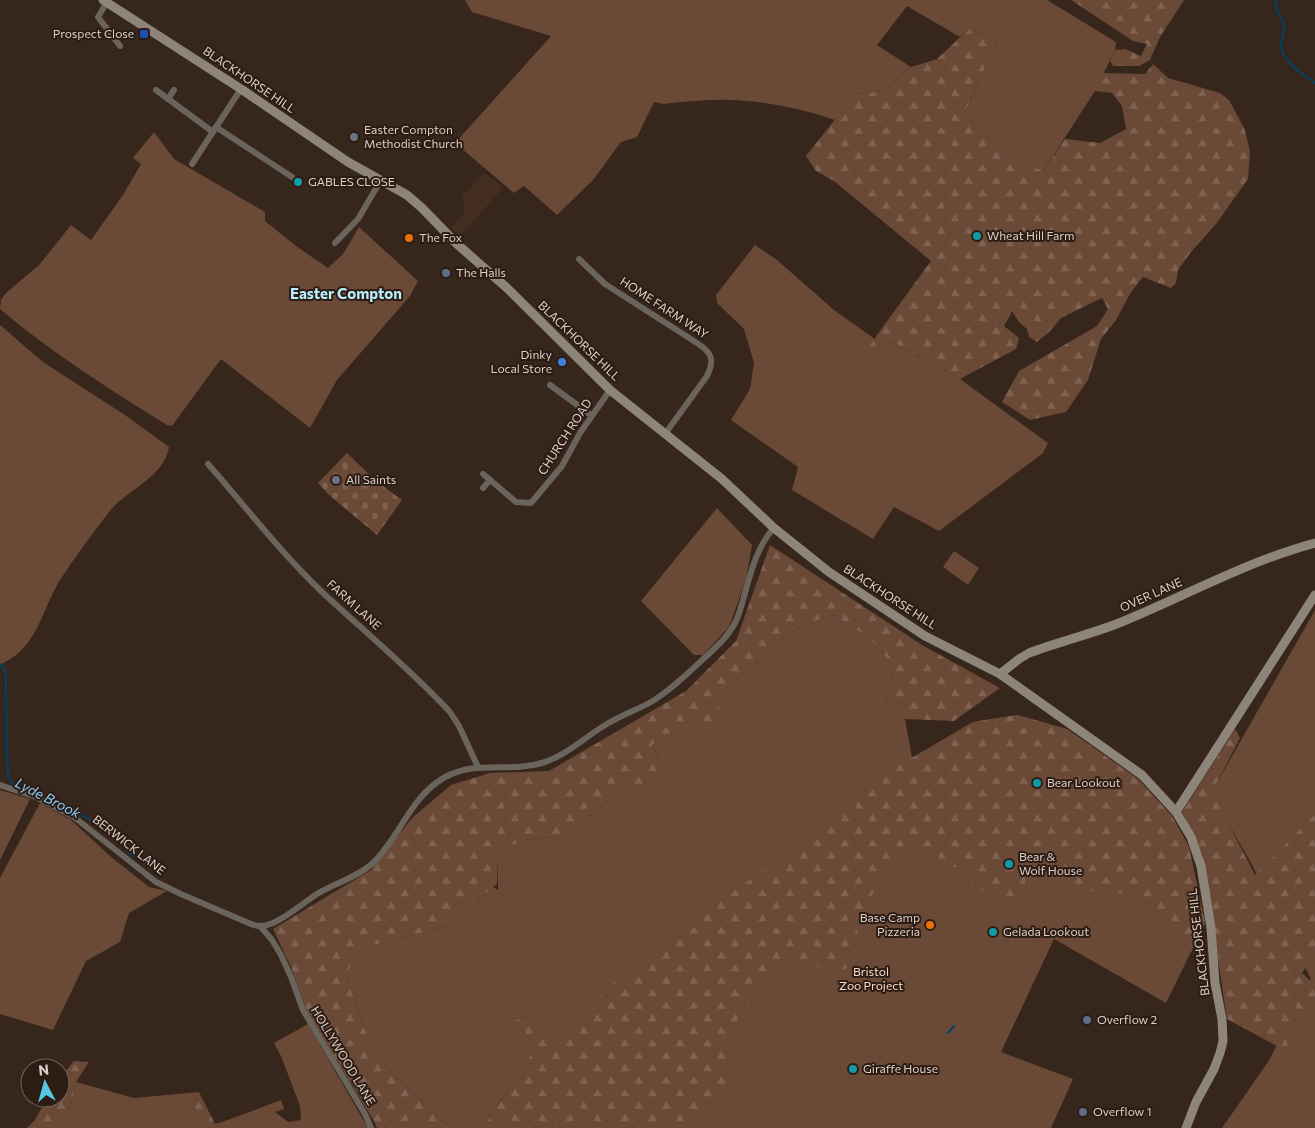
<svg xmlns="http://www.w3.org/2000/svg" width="1315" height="1128" font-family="Commissioner,sans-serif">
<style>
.built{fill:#432d1f}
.green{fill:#6a4936}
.forest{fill:url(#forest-firs)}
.cemetery{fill:url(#cemetery-stones)}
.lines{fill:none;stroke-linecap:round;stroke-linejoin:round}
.stream{stroke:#004366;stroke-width:2}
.street{stroke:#6a645d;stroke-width:6}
.secondary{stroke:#8e857a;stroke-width:9}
.transit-dot{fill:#1a4fb4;stroke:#2c1c13;stroke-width:2}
.worship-dot{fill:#6b7280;stroke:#2c1c13;stroke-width:2}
.culture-dot{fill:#0f9aa8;stroke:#2c1c13;stroke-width:2}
.food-dot{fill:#e8710a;stroke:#2c1c13;stroke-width:2}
.service-dot{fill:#5c6f8a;stroke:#2c1c13;stroke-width:2}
.shop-dot{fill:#3f7fe0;stroke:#2c1c13;stroke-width:2}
.labels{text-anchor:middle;stroke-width:4;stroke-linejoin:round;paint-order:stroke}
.poi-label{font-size:12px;fill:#dbd0c9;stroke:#2c1c13;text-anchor:start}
.street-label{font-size:12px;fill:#dbd0c9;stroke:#2c1c13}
.park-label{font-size:12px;fill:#fbd9c6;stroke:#2c1c13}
.water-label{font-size:14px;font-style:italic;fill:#8acaf7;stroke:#2c1c13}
.quarter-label{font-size:15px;font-weight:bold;fill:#b6effc;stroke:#2c1c13}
</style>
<defs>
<pattern id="forest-firs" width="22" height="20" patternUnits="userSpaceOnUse" patternTransform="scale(1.25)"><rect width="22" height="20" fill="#6a4936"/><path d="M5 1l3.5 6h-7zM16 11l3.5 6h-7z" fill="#7f6252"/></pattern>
<pattern id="cemetery-stones" width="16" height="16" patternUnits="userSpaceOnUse" patternTransform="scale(1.25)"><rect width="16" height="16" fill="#6a4936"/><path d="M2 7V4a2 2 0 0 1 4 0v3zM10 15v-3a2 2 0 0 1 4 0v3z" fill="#7f6252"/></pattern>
</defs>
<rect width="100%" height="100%" fill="#36261c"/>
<path class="built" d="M484,172L503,188L460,236L451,228L465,213L462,197Z"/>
<g class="green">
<path d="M465,0H1047L1116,42L1115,50L1095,91L1044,170C1035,168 1025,166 1017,162C1003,156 973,125 965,112L998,40L969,29L960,37L907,6L877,45L911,67L884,91L855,94L835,120C801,108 764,101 729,100C707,99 684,102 663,104L654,102L637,137L621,142L593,180L557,215L524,186L514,193L455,143L551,36L472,12Z"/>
<path d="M154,132L174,159L265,212V221L296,246L328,268L343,254L359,227L418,281L410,296L337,380L310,428L221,359L172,426L167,425C109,389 52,353 0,309L1,300L6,293L40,264L71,225L91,240L123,195L141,164L133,158Z"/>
<path d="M755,245L777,260L834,310L875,339L855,369L863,373L883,342L891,341L960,379L1048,443L1043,453L939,531L894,507L873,539L792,490L798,467L731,420L750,389L754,363L744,329L717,303L716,295Z"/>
<path d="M0,325L43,362L125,415L169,447C164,478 127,489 109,512C92,534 75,557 60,580C45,604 39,637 16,655C11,659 5,662 0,665Z"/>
<path d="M717,508L752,545L746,580L729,627L703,655H694L641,601Z"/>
<path d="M954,551L979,568L968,585L943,567Z"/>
<path d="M1315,610V1128H1222L1268,1062L1311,979L1252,865L1211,793Z"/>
<path d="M832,614L870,639L895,667L886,700L905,719L912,758L973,722L1017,715L1067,729L1138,779L1172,816L1189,847L1205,923L1166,1003L1054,939L1001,1052L1073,1079L1051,1128H495L554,1039L522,1016L515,1021L536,1047L483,1128H450L386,1067L363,1026L346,973L366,947L444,927L493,887L498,890V856L502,849L529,839L559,837L574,825L593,813L619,791L631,790L662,765L652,745L696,717L717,696L789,633Z"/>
<path d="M0,790L30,799L0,860Z"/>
<path d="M40,803L71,820L110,856L149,887L167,891L129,913L120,942L86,961L53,1030L0,1014V878Z"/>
<path d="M308,1024L368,1128H225V1121L281,1100L284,1109L275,1112L288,1122L301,1120L300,1106L281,1056L274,1043Z"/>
<path d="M76,1082L134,1098L199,1092L193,1104L201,1128H54L71,1106Z"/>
</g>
<g class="forest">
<path d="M1071,0H1184L1160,37L1150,60L1139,66H1113L1110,61L1115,50L1125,49L1141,56L1147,44L1133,41Z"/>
<path d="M969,29L998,40L965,112C973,125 1003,156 1017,162C1025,166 1035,168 1044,170L1065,139L1100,143L1126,129L1122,106L1112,93L1095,91L1103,73L1145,74L1153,64L1168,78L1220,93L1229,100L1245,130L1250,152L1248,179L1216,224L1191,252L1178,270L1176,283L1171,288L1143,277L1131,292L1116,320L1101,339L1088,380L1066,412L1030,420L1002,402L1019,371L1097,326L1108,309L1102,298L1061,318L1049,332L1037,342L1029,337L1027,329L1019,322L1012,311L1004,326L1019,338L1016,349L960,379L891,341L883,342L863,373L855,369L877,335L931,261L834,181L816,171L806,156L855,94L884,91L911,67L937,59Z"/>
<path d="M770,545L922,645L1000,688L954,721L905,719L886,700L895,667L870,639L832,614L789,633L717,696L722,725L709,733L696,717L652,745L662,765L653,781L631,790L619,791L593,813L574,825L559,837L529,839L502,849L498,856L497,884L444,927L366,947L346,973L363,1026L386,1067L450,1128H377L374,1121L307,1012L291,967L273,929L371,870L412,818L451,785L490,773L549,771L686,691L736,641Z"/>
<path d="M1017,715L1067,729L1138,779L1172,816L1189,847L1205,923L1191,952L1182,938L1179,924L1112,889L1089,892L1069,883L1062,877L1059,862L1049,858L1038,862L1028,869L1023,891L1018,899H1008L973,888L971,879L962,867H950L931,851L921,852L913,843L906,840C899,850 904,855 899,863C894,872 892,871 885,876C875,885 868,899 870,912L859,920L853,964L852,966L833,973L828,978L818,966L805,960L792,963L744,1007L730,1034L727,1050L728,1077L727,1082L710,1113L692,1128H483L536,1047L515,1021L522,1016L554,1038L609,987L686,922L779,861L867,784L973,722Z"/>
<path d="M1235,729L1240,738L1212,792L1255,875L1315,814V955L1302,973L1315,985V1001L1284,1050L1227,1019L1202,854L1182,812Z"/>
<path d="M74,1061L89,1062L76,1082L71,1106L54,1128H27L35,1120L47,1098H60V1078Z"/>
<path d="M199,1092L215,1124L225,1121V1128H201L193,1104Z"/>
</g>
<path class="cemetery" d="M347,453L376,481L402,500L377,535L329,495L318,483Z"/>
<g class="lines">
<g class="stream">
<path d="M1276,0C1275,11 1281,16 1284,26C1285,32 1281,39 1281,46C1282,62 1303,74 1315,83"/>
<path d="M0,664L4,668L6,676L7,760L8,776L13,784L60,803L115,834L124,841L129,853L154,868"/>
<path d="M948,1033L954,1026"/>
</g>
<g class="street">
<path d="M107,2L98,17L120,46"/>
<path d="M156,90L213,132"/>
<path d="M168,99L174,90"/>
<path d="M216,127L292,177"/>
<path d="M192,164L241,89"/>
<path d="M335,243L358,219L381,180"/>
<path d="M579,259L605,284L697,343C712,353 715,359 707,376L665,434"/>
<path d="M550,385L591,415"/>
<path d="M208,464C246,507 280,552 322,592C365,632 410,669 450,712L459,726L478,767"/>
<path d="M483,474L516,502L531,503L562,466L580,433L610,390"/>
<path d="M483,488L490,480"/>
<path d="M0,785L36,797L74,817L156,882L183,895L251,924C258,927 266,926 273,923C289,916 303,903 317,894C335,883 358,877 373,863C398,839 408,804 436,783C470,757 505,774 542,763C566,756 586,736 607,724C621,715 637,710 651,702C673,689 693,668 712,651C719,644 727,637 732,628C738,620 740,610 743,600C750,576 756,547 774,528"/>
<path d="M260,926L272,940L281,955L291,977L303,1010L365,1114L371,1128"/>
</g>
<g class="secondary">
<path d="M103,0L241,89L348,162L407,195L422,208L457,244L507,288L610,390L722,479L774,528L829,572L925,636L1000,674L1142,775L1176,812L1191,837L1201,866L1211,928L1215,983L1222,1019L1223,1041L1220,1053L1214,1069L1196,1102L1186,1128"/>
<path d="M1000,674L1019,659L1029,653C1060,641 1093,634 1124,621C1187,595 1248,561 1315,543"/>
<path d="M1176,812L1315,595"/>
</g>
</g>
<rect class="transit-dot" x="139" y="29" width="10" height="10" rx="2.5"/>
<g class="worship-dot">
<circle cx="354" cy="137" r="5"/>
<circle cx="336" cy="480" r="5"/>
</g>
<g class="culture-dot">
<circle cx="298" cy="182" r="5"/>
<circle cx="977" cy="236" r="5"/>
<circle cx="1037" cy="783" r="5"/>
<circle cx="1009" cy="864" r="5"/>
<circle cx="993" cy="932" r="5"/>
<circle cx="853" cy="1069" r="5"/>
</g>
<g class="food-dot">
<circle cx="409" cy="238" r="5"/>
<circle cx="930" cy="925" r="5"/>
</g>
<g class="service-dot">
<circle cx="446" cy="273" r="5"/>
<circle cx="1087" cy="1020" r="5"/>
<circle cx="1083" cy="1112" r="5"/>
</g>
<circle class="shop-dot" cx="562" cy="362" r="5"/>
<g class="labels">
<g class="poi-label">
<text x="134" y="38" text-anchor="end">Prospect Close</text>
<text x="364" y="134">Easter Compton<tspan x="364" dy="14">Methodist Church</tspan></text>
<text x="308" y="186">GABLES CLOSE</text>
<text x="987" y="240">Wheat Hill Farm</text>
<text x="419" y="242">The Fox</text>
<text x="456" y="277">The Halls</text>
<text x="552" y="359" text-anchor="end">Dinky<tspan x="552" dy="14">Local Store</tspan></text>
<text x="346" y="484">All Saints</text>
<text x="1047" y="787">Bear Lookout</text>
<text x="1019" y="861">Bear &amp;<tspan x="1019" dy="14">Wolf House</tspan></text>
<text x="920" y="922" text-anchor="end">Base Camp<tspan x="920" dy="14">Pizzeria</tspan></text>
<text x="1003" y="936">Gelada Lookout</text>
<text x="1097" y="1024">Overflow 2</text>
<text x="863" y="1073">Giraffe House</text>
<text x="1093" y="1116">Overflow 1</text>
</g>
<g class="street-label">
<text transform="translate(249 80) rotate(34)" y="4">BLACKHORSE HILL</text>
<text transform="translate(664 308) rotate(33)" y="4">HOME FARM WAY</text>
<text transform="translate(579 341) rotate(44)" y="4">BLACKHORSE HILL</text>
<text transform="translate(565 437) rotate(-57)" y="4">CHURCH ROAD</text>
<text transform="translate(1151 595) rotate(-24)" y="4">OVER LANE</text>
<text transform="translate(890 597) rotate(33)" y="4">BLACKHORSE HILL</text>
<text transform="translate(354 605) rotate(42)" y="4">FARM LANE</text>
<text transform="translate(129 845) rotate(38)" y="4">BERWICK LANE</text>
<text transform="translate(1199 942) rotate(-97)" y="4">BLACKHORSE HILL</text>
<text transform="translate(343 1056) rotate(59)" y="4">HOLLYWOOD LANE</text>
</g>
<g class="park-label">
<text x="871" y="976">Bristol<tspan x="871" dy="14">Zoo Project</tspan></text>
</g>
<g class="water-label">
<text transform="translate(48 798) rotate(27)" y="5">Lyde Brook</text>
</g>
<g class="quarter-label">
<text x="346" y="299">Easter Compton</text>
</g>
</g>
<g transform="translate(45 1083) rotate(354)"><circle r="24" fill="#2c1c13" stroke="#72645c"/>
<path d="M0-4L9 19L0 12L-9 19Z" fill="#56c9e0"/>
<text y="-8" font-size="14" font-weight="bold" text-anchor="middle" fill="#dbd0c9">N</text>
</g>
</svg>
